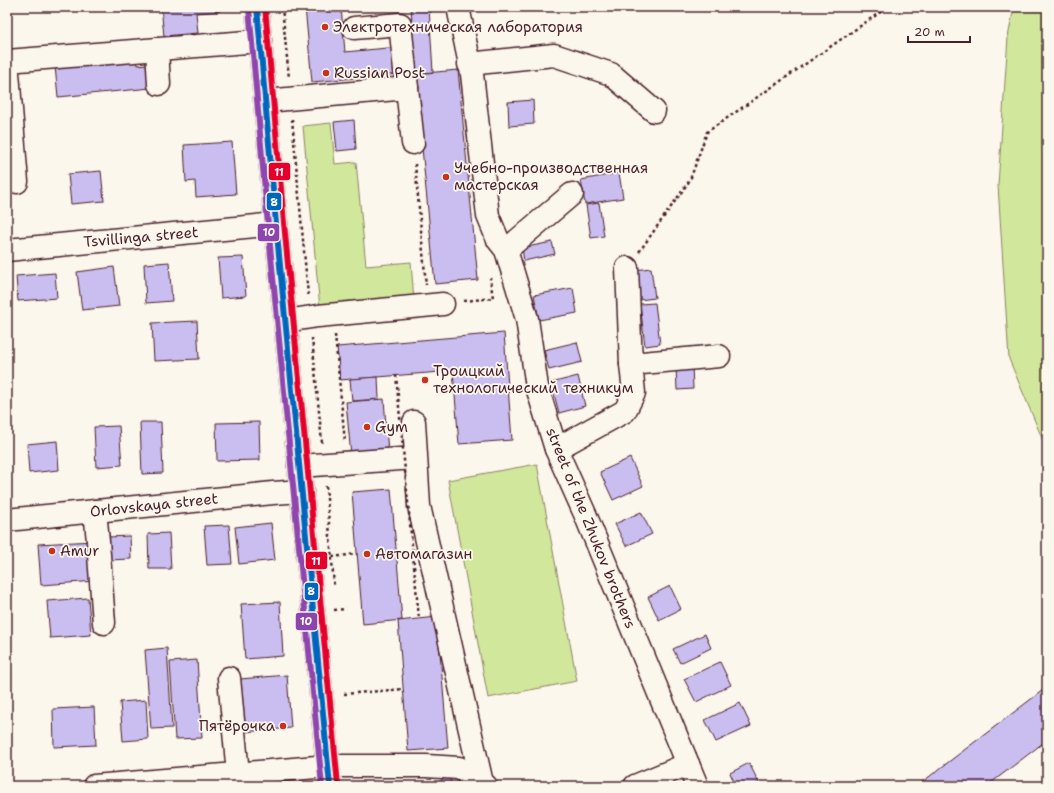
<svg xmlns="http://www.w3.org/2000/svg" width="1054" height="793" font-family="'Shantell Sans',sans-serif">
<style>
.green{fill:#d1e79c;stroke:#8e8364}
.building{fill:#cabef0;stroke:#4a1f2b}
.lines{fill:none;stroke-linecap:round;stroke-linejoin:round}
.minor-casing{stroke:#4a1f2b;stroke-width:25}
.major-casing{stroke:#4a1f2b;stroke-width:25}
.path{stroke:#4a1f2b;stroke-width:2.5;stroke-dasharray:3 3;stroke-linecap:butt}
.minor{stroke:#fbf7ec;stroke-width:22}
.major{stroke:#f8e281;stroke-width:22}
.path-bridge{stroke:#4a1f2b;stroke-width:2.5;stroke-dasharray:3 3;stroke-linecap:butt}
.bus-1-casing{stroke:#fbf7ec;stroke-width:9}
.bus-2-casing{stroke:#fbf7ec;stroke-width:9}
.bus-3-casing{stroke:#fbf7ec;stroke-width:9}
.bus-1{stroke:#0065bd;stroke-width:6}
.bus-2{stroke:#8e44ad;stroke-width:6}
.bus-3{stroke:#e4002b;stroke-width:6}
.poi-dot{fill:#c8321e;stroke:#fbf7ec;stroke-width:1.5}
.labels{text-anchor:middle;stroke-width:3.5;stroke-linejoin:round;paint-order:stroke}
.poi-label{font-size:15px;fill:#4a1f2b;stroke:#fbf7ec;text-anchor:start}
.street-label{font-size:15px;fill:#4a1f2b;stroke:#fbf7ec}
.line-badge{stroke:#fbf7ec;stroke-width:1.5}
.badge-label{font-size:11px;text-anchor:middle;font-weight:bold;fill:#fff}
</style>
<rect width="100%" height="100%" fill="#fbf7ec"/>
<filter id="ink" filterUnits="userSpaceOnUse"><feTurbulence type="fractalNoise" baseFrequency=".025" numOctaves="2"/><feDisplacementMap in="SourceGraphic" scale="8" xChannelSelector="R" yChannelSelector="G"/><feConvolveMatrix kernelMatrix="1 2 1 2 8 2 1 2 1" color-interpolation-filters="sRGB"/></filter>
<g filter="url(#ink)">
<g class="green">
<path d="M1014,7H1047V450L1009,359L998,185L1008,37Z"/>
<path d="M331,123L335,164L356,162L366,266L411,262L414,301L320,309L303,126Z"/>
<path d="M537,464L577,681L488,698L448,480Z"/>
</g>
<g class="building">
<path d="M161,7H219L220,11L196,13L198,33L164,36Z"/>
<path d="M305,7H341L345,52L398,47L400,74L312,82Z"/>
<path d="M411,7H429L433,72L415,74Z"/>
<path d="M137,58L138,65L148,64L151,88L58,97L55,66Z"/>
<path d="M458,70L478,280L435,284L415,74Z"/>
<path d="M533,100L534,124L509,126L508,102Z"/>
<path d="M354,120L356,149L337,151L334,122Z"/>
<path d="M232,142L236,194L196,197L195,181L186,182L184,145Z"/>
<path d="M101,171L104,201L71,204L68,174Z"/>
<path d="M619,173L623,198L585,204L581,180Z"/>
<path d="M599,203L604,236L591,238L586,205Z"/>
<path d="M552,242L555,254L524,261L522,248Z"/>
<path d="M243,257L246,296L221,298L218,258Z"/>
<path d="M169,262L172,301L146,303L144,264Z"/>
<path d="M114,267L119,306L82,310L77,272Z"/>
<path d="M651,268L655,298L639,300L635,270Z"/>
<path d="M55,273L57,298L18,301L16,276Z"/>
<path d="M573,288L577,313L539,320L534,295Z"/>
<path d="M655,303L660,344L645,346L640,304Z"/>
<path d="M197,321L199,359L154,361L152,323Z"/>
<path d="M504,333L512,440L459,444L453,371L340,380L337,347Z"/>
<path d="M577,342L582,362L549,370L544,350Z"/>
<path d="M692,366L693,389L677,390L676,367Z"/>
<path d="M578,376L585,406L559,413L551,383Z"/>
<path d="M378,377L379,399L352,401L350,379Z"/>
<path d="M384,399L388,453L351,456L346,402Z"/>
<path d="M140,422H161L163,473L142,474Z"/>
<path d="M259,422L260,460L217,461L216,423Z"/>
<path d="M119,426L122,465L96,467L94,427Z"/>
<path d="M57,441L59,470L29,473L27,444Z"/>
<path d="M630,458L643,486L613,500L600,472Z"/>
<path d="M391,489L402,620L363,624L352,492Z"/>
<path d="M641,512L652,534L626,546L615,524Z"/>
<path d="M271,523L275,560L239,564L235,527Z"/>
<path d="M229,525L232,564L207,565L204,526Z"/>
<path d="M169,533L171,569H149L148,534Z"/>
<path d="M130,536L131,559L108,560L107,537Z"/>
<path d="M94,541L96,581L41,585L38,544Z"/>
<path d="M670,586L681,609L659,620L648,597Z"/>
<path d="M88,598L91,635L50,638L47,601Z"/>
<path d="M280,602L283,656L245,659L241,604Z"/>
<path d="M437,617L448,748L408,751L398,621Z"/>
<path d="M705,634L711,648L680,663L673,649Z"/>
<path d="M167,648L172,728L151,729L145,650Z"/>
<path d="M197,660L202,738L175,739L170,662Z"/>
<path d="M720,662L731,685L696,702L684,679Z"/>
<path d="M287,675L291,728L244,732L240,679Z"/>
<path d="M1047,687V740L987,786H917Z"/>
<path d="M146,700L148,739L123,741L120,702Z"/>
<path d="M740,703L751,726L716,742L705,720Z"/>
<path d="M94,707L96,745L54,747L53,709Z"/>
<path d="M749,763L759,783L752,786H736L730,773Z"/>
<path d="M446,776L455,786H435Z"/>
</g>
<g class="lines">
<g class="minor-casing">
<g id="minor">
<path d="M458,7L472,74L488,216L498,240L506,250L527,319L537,387L556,449L585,514L697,786"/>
<path d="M354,28L400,24L407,88"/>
<path d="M157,49L159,84"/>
<path d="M469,64L554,55L611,74L654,111"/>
<path d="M266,101L407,88L413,143"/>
<path d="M17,182L7,61L260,41"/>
<path d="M7,250L276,224"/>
<path d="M506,250L572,194"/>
<path d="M286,321L318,316L443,304"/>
<path d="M631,364L719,356"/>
<path d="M414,422L419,506L482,783"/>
<path d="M556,449L625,411L634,393L631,364L627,268"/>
<path d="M299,466L415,458"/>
<path d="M95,511L98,541L104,623"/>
<path d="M7,520L273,493L302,491"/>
<path d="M229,678L238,774"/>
<path d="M94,786L328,766H426L459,768L486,786"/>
<path d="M635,786L688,764"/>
</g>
</g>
<g class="major-casing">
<path id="major" d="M257,7L276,224L330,786"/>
</g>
<g class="path">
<path d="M282,7L289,78"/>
<path d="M292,119L308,295"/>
<path d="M415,164L426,285"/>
<path d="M639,252L690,180L707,132L882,11"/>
<path d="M464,301L493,298L490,278"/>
<path d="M335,335L345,442"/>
<path d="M312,338L322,443"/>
<path d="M326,486L334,586"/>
<path d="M332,557L357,554"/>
<path d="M334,610L346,609"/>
<path d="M344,694L403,689"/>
</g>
<use href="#minor" class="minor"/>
<use href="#major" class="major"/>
<path class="path-bridge" d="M396,375L419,619"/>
<g class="bus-1-casing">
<path id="bus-1" d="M257,7L276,224L330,786"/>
</g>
<g class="bus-2-casing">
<path id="bus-2" d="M249,8L268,225L322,786"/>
</g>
<g class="bus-3-casing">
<path id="bus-3" d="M265,7L284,223L338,785"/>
</g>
<use href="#bus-1" class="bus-1"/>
<use href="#bus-2" class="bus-2"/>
<use href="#bus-3" class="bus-3"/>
</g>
</g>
<g class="poi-dot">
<circle cx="325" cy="27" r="4"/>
<circle cx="326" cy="73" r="4"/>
<circle cx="446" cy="177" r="4"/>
<circle cx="425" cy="380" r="4"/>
<circle cx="367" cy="427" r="4"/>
<circle cx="52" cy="551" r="4"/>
<circle cx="367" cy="554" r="4"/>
<circle cx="283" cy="726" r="4"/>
</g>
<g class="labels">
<g class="poi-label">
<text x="333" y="32">Электротехническая лаборатория</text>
<text x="334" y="78">Russian Post</text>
<text x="454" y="173">Учебно-производственная<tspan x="454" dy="17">мастерская</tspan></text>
<text x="433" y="376">Троицкий<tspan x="433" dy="17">технологический техникум</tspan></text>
<text x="375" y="432">Gym</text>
<text x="60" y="556">Amur</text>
<text x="375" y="559">Автомагазин</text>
<text x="275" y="731" text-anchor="end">Пятёрочка</text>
</g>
<g class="street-label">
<text transform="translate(141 237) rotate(-5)" y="5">Tsvillinga street</text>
<text transform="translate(154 505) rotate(-6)" y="5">Orlovskaya street</text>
<text transform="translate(591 528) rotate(68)" y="5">street of the Zhukov brothers</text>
</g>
</g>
<g class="line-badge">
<rect x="268" y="162" width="23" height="19" rx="4" fill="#e4002b"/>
<rect x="266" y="192" width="16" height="19" rx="4" fill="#0065bd"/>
<rect x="257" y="223" width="23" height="19" rx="4" fill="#8e44ad"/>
<rect x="305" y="551" width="23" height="19" rx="4" fill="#e4002b"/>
<rect x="304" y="582" width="15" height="19" rx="4" fill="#0065bd"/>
<rect x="295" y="612" width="23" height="19" rx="4" fill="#8e44ad"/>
</g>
<g class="badge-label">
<text x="279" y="176">11</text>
<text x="274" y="206">8</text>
<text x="269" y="236">10</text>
<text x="316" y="565">11</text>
<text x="311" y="595">8</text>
<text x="306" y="625">10</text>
</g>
<rect width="1054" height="793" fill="none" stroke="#fbf7ec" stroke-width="24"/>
<rect x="12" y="12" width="1030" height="769" fill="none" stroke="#4a1f2b" stroke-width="1.5" filter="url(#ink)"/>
<path d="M908 36v6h62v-6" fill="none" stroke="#4a1f2b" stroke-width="2"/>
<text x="914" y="36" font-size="12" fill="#4a1f2b" stroke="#fbf7ec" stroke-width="3" paint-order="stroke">20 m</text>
</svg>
